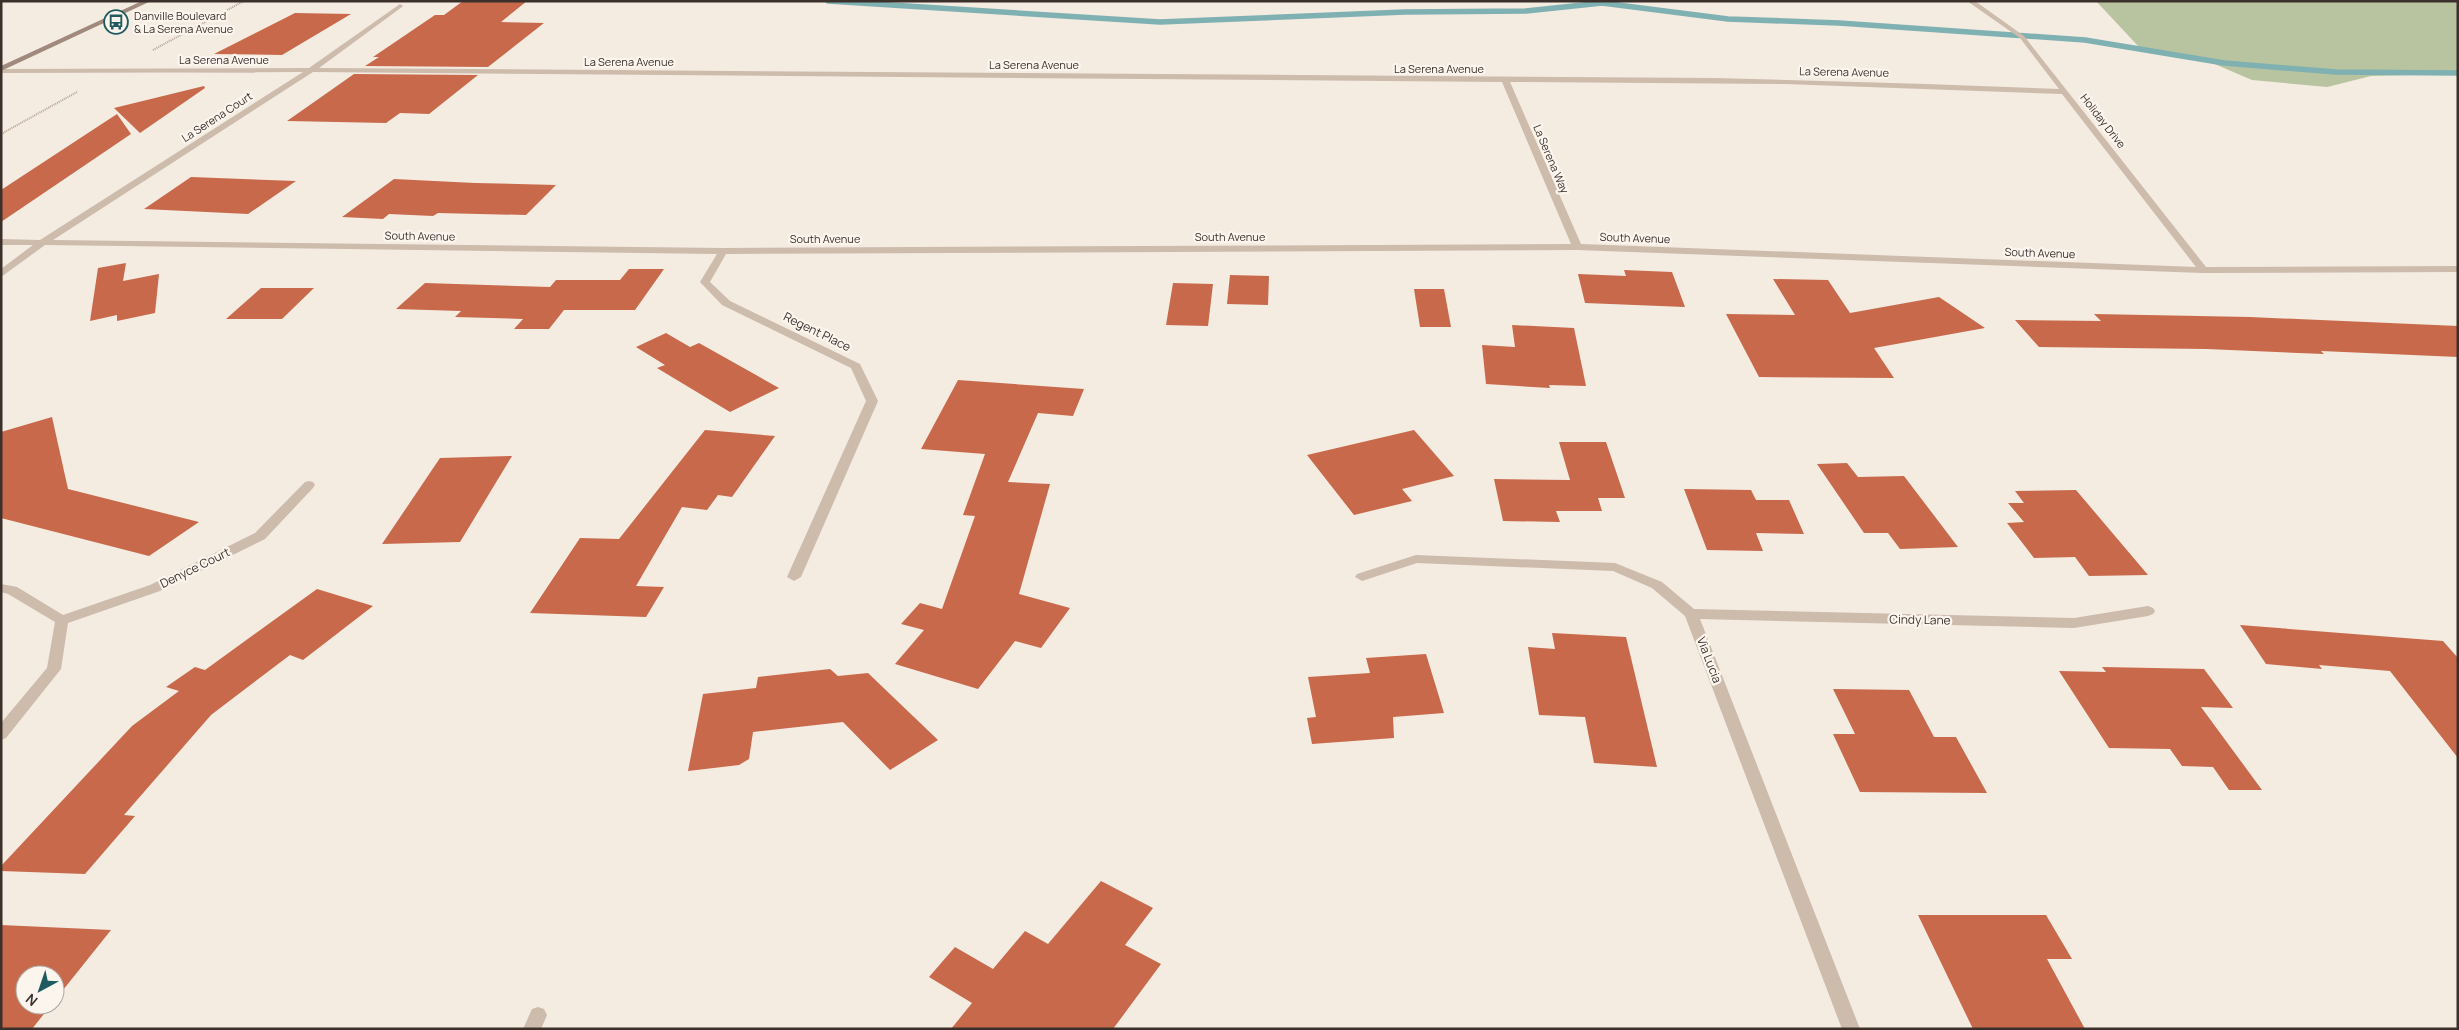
<svg xmlns="http://www.w3.org/2000/svg" width="2459" height="1030" font-family="Manrope,sans-serif">
<style>
.green{fill:#b8c4a0}
.lines{fill:none;stroke-linecap:round;stroke-linejoin:round}
.stream{stroke:#7fb0b2;stroke-width:5.5}
.building{fill:#c8694b}
.path{stroke:#b9a596;stroke-width:2;stroke-dasharray:1 1;stroke-linecap:butt}
.minor{fill:#cdbbac;fill-rule:evenodd}
.secondary{fill:#a18a7d;fill-rule:evenodd}
.labels{text-anchor:middle;stroke-width:4.5;stroke-linejoin:round;paint-order:stroke}
.far-poi-label{font-size:11px;fill:#3b302b;stroke:#fbf5ee;text-anchor:start}
.far-street-label{font-size:11px;fill:#3b302b;stroke:#fbf5ee}
.street-label{font-size:12px;fill:#3b302b;stroke:#fbf5ee}
</style>
<rect width="100%" height="100%" fill="#f4ebe1"/>
<path class="green" d="M2096,1H2458V74L2371,76L2327,87L2252,80L2203,59L2139,47Z"/>
<g class="lines">
<path class="stream" d="M828,1L1160,22L1405,12L1526,11L1602,3L1728,19L1839,23L2085,40L2224,63L2336,72L2458,73"/>
</g>
<g class="building">
<path d="M463,1H527L501,22L544,23L488,67L365,66L379,57H373L435,15H444Z"/>
<path d="M295,13L351,14L282,55L214,54Z"/>
<path d="M354,74L478,75L429,114L400,113L386,123L287,121Z"/>
<path d="M204,86L205,88L140,133L114,108Z"/>
<path d="M117,114L131,134L1,222V190Z"/>
<path d="M191,177L296,181L248,214L144,209Z"/>
<path d="M394,179L475,183L556,185L526,215L438,213L433,216L389,214L383,219L342,217Z"/>
<path d="M126,263L123,281L159,274L155,313L117,321V315L90,321L98,268Z"/>
<path d="M629,269H664L635,310H564L549,329H514L523,319L455,317L461,311L396,309L425,283L550,287L556,280H620Z"/>
<path d="M1624,270L1672,272L1685,307L1585,303L1578,274L1626,276Z"/>
<path d="M1230,275L1269,276L1268,305L1227,304Z"/>
<path d="M1773,279L1828,280L1850,313L1939,297L1985,328L1874,348L1894,378L1759,377L1726,314L1795,315Z"/>
<path d="M1173,283L1213,284L1208,326L1166,325Z"/>
<path d="M261,288H314L282,319H226Z"/>
<path d="M1414,289H1444L1451,327H1420Z"/>
<path d="M2094,314L2250,317L2458,326V357L2321,351L2324,354L2207,349L2039,347L2015,320L2101,321Z"/>
<path d="M1512,325L1574,328L1586,386L1549,385L1550,388L1486,384L1482,345L1515,347Z"/>
<path d="M666,333L690,347L699,343L779,388L730,412L657,368L665,365L636,347Z"/>
<path d="M958,380L1084,389L1073,416L1038,413L1008,482L1050,484L1019,594L1070,608L1041,648L1015,641L978,689L895,664L924,630L901,624L920,603L942,609L975,516L963,515L985,454L921,449Z"/>
<path d="M52,417L68,489L199,522L149,556L1,518V432Z"/>
<path d="M705,430L775,436L732,497L718,495L707,510L682,507L636,586L664,587L646,617L530,613L580,538L619,539Z"/>
<path d="M1414,430L1454,476L1402,489L1412,501L1354,515L1307,455Z"/>
<path d="M1559,442H1606L1625,498H1598L1602,511H1556L1560,522L1503,521L1494,479L1570,480Z"/>
<path d="M512,456L460,542L382,544L440,458Z"/>
<path d="M1847,463L1858,477L1904,476L1958,547L1900,549L1888,533H1864L1817,464Z"/>
<path d="M1684,489L1751,490L1756,500H1789L1804,534L1756,533L1763,551L1707,550Z"/>
<path d="M2076,490L2148,575L2089,576L2075,557L2034,558L2007,523L2024,522L2008,503H2024L2015,491Z"/>
<path d="M317,589L373,606L303,660L290,655L211,715L124,815L135,816L85,874L1,871V866L132,726L179,691L166,687L195,667L205,670Z"/>
<path d="M2240,625L2443,641L2458,658V758L2390,671L2319,665L2322,669L2266,664Z"/>
<path d="M1552,633L1626,637L1657,767L1594,763L1585,717L1539,715L1528,647L1555,649Z"/>
<path d="M1426,654L1444,713L1393,717L1394,738L1312,744L1307,718L1316,717L1308,677L1370,673L1366,658Z"/>
<path d="M2102,667L2204,669L2233,708L2201,707L2262,790H2229L2213,767L2182,766L2170,749L2109,748L2059,671L2106,672Z"/>
<path d="M830,669L838,676L868,673L938,740L890,770L843,722L753,732L749,759L739,765L688,771L703,694L756,688L758,677Z"/>
<path d="M1833,689L1909,690L1934,737H1956L1987,793L1860,792L1833,734H1855Z"/>
<path d="M1101,881L1153,908L1125,945L1161,964L1113,1029H951L972,1003L929,977L955,947L993,969L1025,931L1048,944Z"/>
<path d="M1918,915H2046L2072,959H2047L2085,1029H1973Z"/>
<path d="M1,925L111,930L55,1000V975H25V1005H51L32,1029H1Z"/>
</g>
<g class="lines">
<g class="path">
<path d="M153,50L244,1"/>
<path d="M1,134L77,92"/>
</g>
<g class="minor">
<path d="M1967,1H1975L2024,36L2206,267L2458,266V272L2203,273L1577,250L726,254L710,282L730,301L860,364L878,401L801,577L794,581L787,577L866,401L851,368L722,305L700,282L717,254L45,245L1,277V269L33,245H1V239L40,240L303,72L1,73V69L309,68L400,4L403,6L402,7L319,68L1715,78L1926,84L2059,89L2020,38ZM313,72L1502,82L1571,244L723,248L53,240ZM1510,82L1785,84L2062,94L2196,267L1581,244Z"/>
<path d="M309,481L313,482L315,485L313,488L265,539L160,591L68,623L61,669L6,738L1,740V723L47,668L55,622L8,594L1,592V584L17,587L63,615L150,585L255,533L305,482Z"/>
<path d="M1416,555L1615,563L1662,582L1694,609L2074,618L2148,606L2153,608L2155,611L2153,614L2148,616L2074,628L1700,619L1860,1029H1842L1685,616L1652,588L1613,571L1417,563L1362,581L1355,577L1357,574Z"/>
<path d="M538,1007L544,1009L547,1015L541,1029H523L532,1009Z"/>
</g>
<path class="secondary" d="M142,1H151L1,71V66Z"/>
</g>
<defs>
<g id="bus-ring" transform="scale(1.25)"><circle r="9.5" fill="#fbf5ee" stroke="#1f5a5e" stroke-width="1.5"/><path d="M-5-6H5V4H4V6H2V4H-2V6H-4V4H-5ZM-3.5-4V0h7V-4ZM-3.5 1.2v1.5H-2V1.2ZM2 1.2v1.5H3.5V1.2Z" fill="#1f5a5e"/></g>
</defs>
<g fill-rule="evenodd">
<use href="#bus-ring" x="116" y="22"/>
</g>
<g class="labels">
<g class="far-poi-label">
<text x="134" y="20">Danville Boulevard<tspan x="134" dy="13">&amp; La Serena Avenue</tspan></text>
</g>
<g class="far-street-label">
<text x="224" y="64">La Serena Avenue</text>
<text x="629" y="66">La Serena Avenue</text>
<text x="1034" y="69">La Serena Avenue</text>
<text x="1439" y="73">La Serena Avenue</text>
<text transform="translate(1844 72) rotate(1)" y="4">La Serena Avenue</text>
<text transform="translate(217 117) rotate(-33)" y="4">La Serena Court</text>
<text transform="translate(2103 121) rotate(52)" y="4">Holiday Drive</text>
<text transform="translate(1551 159) rotate(67)" y="4">La Serena Way</text>
<text transform="translate(420 236) rotate(1)" y="4">South Avenue</text>
<text x="1230" y="241">South Avenue</text>
<text transform="translate(1635 238) rotate(2)" y="4">South Avenue</text>
<text x="825" y="243">South Avenue</text>
<text transform="translate(2040 253) rotate(2)" y="4">South Avenue</text>
</g>
<g class="street-label">
<text transform="translate(817 332) rotate(26)" y="4">Regent Place</text>
<text transform="translate(195 568) rotate(-26)" y="4">Denyce Court</text>
<text transform="translate(1920 620) rotate(1)" y="4">Cindy Lane</text>
<text transform="translate(1709 660) rotate(69)" y="4">Via Lucia</text>
</g>
</g>
<rect width="2459" height="1030" fill="none" stroke="#3b302b" stroke-width="5"/>
<g transform="translate(40 990) rotate(220)"><circle r="24" fill="#fbf5ee" stroke="#aea6a0"/>
<path d="M0-4L9 19L0 12L-9 19Z" fill="#1f5a5e"/>
<text y="-8" font-size="14" font-weight="bold" text-anchor="middle" fill="#3b302b">N</text>
</g>
</svg>
